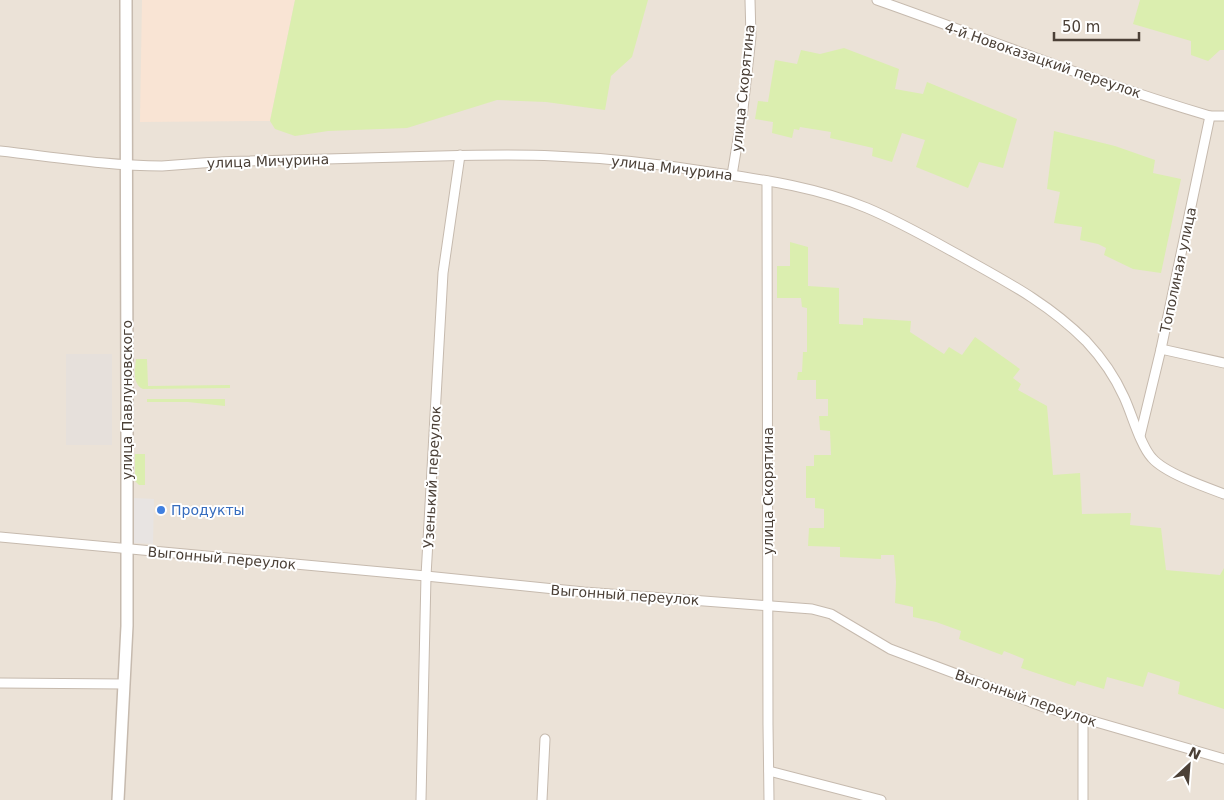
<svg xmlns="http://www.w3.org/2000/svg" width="1224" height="800" font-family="'DejaVu Sans',sans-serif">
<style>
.residential{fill:#ebe2d7}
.commercial{fill:#f9e4d4}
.industrial{fill:#e6e0db}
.green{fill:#dbeeaf}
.parking{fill:#e8e4e2}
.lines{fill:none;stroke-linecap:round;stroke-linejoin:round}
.minor-casing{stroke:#c6baae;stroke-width:11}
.tertiary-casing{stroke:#c6baae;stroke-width:14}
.minor{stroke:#fff;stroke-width:9}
.tertiary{stroke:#fff;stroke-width:11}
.shop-dot{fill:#3f7fe0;stroke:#fff;stroke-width:2}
.labels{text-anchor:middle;stroke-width:4;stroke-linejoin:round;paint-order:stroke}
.street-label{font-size:14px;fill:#4b4037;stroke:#fff}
.shop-label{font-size:14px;fill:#366cbe;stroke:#fff;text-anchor:start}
</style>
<rect width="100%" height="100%" fill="#f6f1ea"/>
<rect class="residential" x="0" y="0" width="1224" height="800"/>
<path class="commercial" d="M142,0H295L270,121L140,122Z"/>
<rect class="industrial" x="66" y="354" width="46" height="91"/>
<g class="green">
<path d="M295,0H648L632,57L611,76L605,110L546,102L497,100L407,128L328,131L295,136L275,129L270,121Z"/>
<path d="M1140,0H1224V50H1220L1208,61L1191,55V41L1133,24Z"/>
<path d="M844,48L899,69L895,89L923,94L927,82L1017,119L1003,168L979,162L968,188L916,167L925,140L902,133L892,162L872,156L873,148L830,138L831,132L800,127L799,130L794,129L792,138L772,133L773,122L755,119L758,101L768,102L775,60L797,64L801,50L820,54Z"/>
<path d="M1054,131L1115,146L1155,160L1153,173L1181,179L1161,273L1133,269L1104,255L1106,248L1098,244L1080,240L1082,227L1054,223L1060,192L1047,189Z"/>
<path d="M790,242L808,247V286L839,288V324L863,325V318L911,321L910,332L944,354L949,347L962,355L975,337L1020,369L1013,378L1021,384L1018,390L1047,406L1053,475L1080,473L1082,514L1131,513L1130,525L1161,528L1166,570L1220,575L1224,568V709L1178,694L1180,682L1148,672L1143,687L1107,677L1104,689L1077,681L1075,686L1021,668L1024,659L1004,651L1002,655L959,639L961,631L936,622L913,617V607L895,603L896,582L894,555H881V559L840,557V547L808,546L809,528H824V509L815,508V498H806V466H814V455H831L830,431L820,430L819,416H828V399H816V380H797L798,372H802L803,352H807V308L802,307L801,298H777V266H790Z"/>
<path d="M136,359H147L148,386L230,385V388L143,389C132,384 135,369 136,359Z"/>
<path d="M147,399H225V406L188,402H147Z"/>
<path d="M135,454H145V485H139L135,481Z"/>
</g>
<path class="parking" d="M134,498L154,499L153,544L134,543Z"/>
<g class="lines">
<g class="minor-casing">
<g id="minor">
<path d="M877,0C988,39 1097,83 1210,116"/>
<path d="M0,151C54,157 108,166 162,166C175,165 189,164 202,163C218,162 234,161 250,161C313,159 376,158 439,156C478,155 516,154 554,156C608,158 662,164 716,173C767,180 819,188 867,208C898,221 928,238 957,254C1005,281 1047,302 1086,341C1101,357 1115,377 1124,397C1132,414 1140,445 1152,458C1165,473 1205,487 1224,494"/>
<path d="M732,175L743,109L751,37L750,0"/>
<path d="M767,181L768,725L769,800"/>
<path d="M1161,349L1224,363"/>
<path d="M1140,436L1161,349L1210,116H1224"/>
<path d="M0,537L426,576L584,592L812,609L831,614L890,649L1044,707L1224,759"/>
<path d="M0,683L124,684"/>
<path d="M769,771L881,800"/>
<path d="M421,800L426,576L443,273L460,155"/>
<path d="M542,800L545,739"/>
<path d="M1083,800V719"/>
</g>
</g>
<g class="tertiary-casing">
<path id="tertiary" d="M118,800L127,626V391L126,0"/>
</g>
<use href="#minor" class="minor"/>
<use href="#tertiary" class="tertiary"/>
</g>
<circle class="shop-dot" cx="161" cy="510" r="5"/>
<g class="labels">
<g class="street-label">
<text transform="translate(1043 60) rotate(19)" y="5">4-й Новоказацкий переулок</text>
<text transform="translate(743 88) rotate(-84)" y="5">улица Скорятина</text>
<text transform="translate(268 161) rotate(-2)" y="5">улица Мичурина</text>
<text transform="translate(672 168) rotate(7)" y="5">улица Мичурина</text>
<text transform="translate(1178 270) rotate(-78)" y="5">Тополиная улица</text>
<text transform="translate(127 400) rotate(-90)" y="5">улица Павлуновского</text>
<text transform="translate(432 477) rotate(-87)" y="5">Узенький переулок</text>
<text transform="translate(768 491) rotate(-90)" y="5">улица Скорятина</text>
<text transform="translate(222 558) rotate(5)" y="5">Выгонный переулок</text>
<text transform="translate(625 595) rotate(4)" y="5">Выгонный переулок</text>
<text transform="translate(1026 698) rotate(19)" y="5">Выгонный переулок</text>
</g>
<g class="shop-label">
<text x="171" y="515">Продукты</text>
</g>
</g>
<g transform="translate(1189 765) rotate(26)" stroke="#ffffff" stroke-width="4" paint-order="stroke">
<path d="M0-4L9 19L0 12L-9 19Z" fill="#4b4037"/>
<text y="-8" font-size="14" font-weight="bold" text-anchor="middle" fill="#4b4037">N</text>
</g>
<path d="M1054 32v8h85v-8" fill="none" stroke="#4b4037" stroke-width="2.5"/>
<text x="1062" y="32" font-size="15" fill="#4b4037" stroke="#ffffff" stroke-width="4" paint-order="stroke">50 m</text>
</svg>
